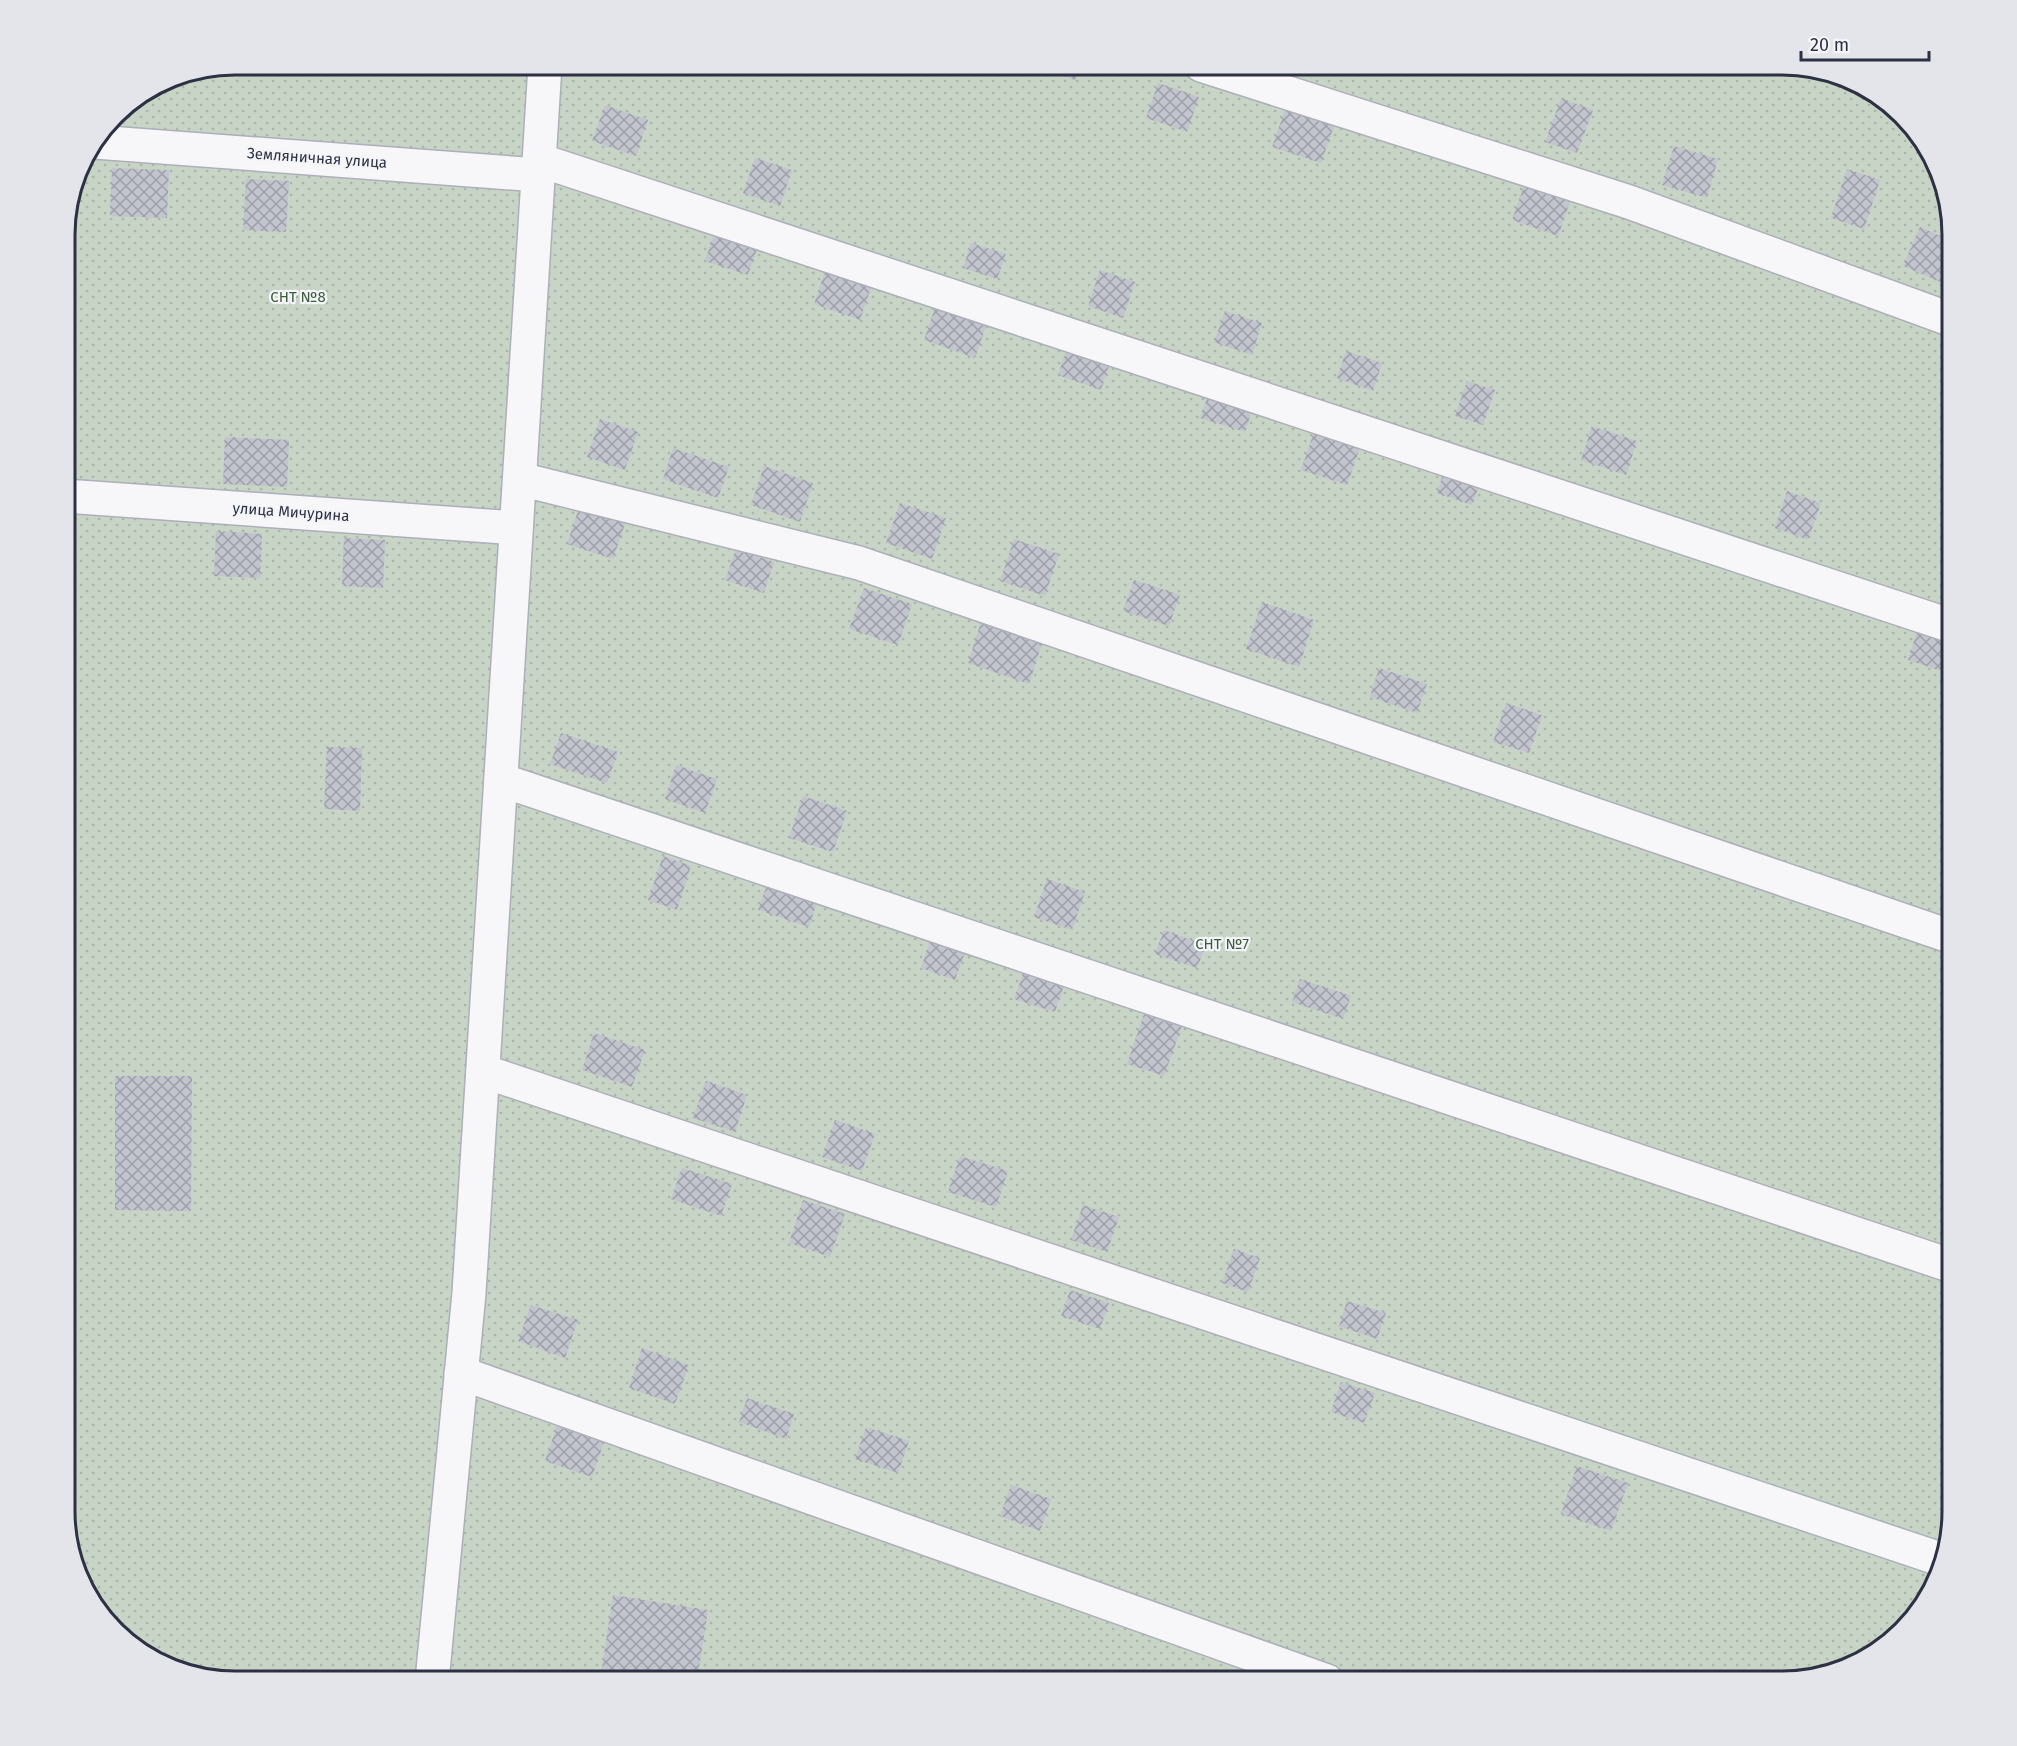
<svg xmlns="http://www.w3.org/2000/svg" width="2017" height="1746" font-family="'Fira Sans',sans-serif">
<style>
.garden{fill:url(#garden-dots)}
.building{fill:url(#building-cross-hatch)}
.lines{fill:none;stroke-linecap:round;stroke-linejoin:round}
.minor-casing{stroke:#adb0b9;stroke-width:36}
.minor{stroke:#f7f7f9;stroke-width:33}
.labels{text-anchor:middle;stroke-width:4.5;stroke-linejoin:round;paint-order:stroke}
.street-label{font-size:15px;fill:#2d3143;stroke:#f4f5f8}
.park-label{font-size:15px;fill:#3b5d3b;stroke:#f4f5f8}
.rim{fill:none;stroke:#2d3143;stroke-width:3}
</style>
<defs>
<pattern id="garden-dots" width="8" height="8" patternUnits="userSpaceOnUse" patternTransform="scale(1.5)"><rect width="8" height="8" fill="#c7d4c6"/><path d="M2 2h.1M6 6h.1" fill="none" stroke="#abb6ab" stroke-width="1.8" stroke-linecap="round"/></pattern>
<pattern id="building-cross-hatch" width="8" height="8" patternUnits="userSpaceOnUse" patternTransform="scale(1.5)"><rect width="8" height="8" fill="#c2c4ce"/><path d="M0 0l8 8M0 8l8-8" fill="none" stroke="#9ea0a9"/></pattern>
</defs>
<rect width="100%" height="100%" fill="#e4e6eb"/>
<path class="garden" d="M235,65H1783L1847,77L1895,107L1939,169L1952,235V1512L1940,1576L1910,1624L1848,1668L1782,1681H234L170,1669L122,1639L82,1586L65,1522V223L82,159L122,107L170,77Z"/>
<g class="building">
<path d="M1029,65H1080L1075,80Z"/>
<path d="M1158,83L1199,97L1187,132L1146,118Z"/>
<path d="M1561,98L1593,110L1577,153L1545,142Z"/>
<path d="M605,105L648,120L636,156L592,141Z"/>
<path d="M1285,110L1334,126L1321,163L1272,147Z"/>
<path d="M1674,146L1718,159L1707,198L1662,185Z"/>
<path d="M755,158L792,170L780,206L743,193Z"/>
<path d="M112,168L169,170L167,218L110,216Z"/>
<path d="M1847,169L1880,180L1864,229L1831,218Z"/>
<path d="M246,179L289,181L286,232L243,230Z"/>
<path d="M1525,183L1571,199L1558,236L1512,220Z"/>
<path d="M1920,227L1952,241V280L1950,286L1903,266Z"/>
<path d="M714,234L757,249L748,275L705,261Z"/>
<path d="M971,243L1006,254L997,279L963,268Z"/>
<path d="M826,269L872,285L860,320L814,304Z"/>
<path d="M1100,270L1135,282L1123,318L1088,306Z"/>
<path d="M935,308L986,326L975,358L924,340Z"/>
<path d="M1225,311L1262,323L1252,355L1214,342Z"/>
<path d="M1068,346L1111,360L1101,390L1058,375Z"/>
<path d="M1346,351L1382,363L1373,391L1337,378Z"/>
<path d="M1467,381L1495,390L1483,425L1455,416Z"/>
<path d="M1209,393L1253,407L1245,432L1200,418Z"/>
<path d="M600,419L638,432L625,470L587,457Z"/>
<path d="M1316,426L1362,442L1347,485L1301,470Z"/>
<path d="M1592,426L1637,441L1626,475L1581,460Z"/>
<path d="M225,437L289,440L287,487L223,484Z"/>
<path d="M673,448L729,467L718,498L663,479Z"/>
<path d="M1446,465L1482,477L1472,505L1437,493Z"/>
<path d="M764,466L813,483L800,522L751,505Z"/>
<path d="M1787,491L1821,503L1808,540L1775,528Z"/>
<path d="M900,503L946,518L932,559L886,543Z"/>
<path d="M580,505L626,521L613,559L567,544Z"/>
<path d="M216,531L262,534L260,578L214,576Z"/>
<path d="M344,538L385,540L383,588L342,586Z"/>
<path d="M1014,539L1059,554L1045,596L1000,581Z"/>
<path d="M736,549L774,562L764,593L725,580Z"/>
<path d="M1134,580L1180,595L1169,626L1123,611Z"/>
<path d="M864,588L912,604L898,645L849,629Z"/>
<path d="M1262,602L1314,620L1299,667L1246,649Z"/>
<path d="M981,622L1042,643L1029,684L968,663Z"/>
<path d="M1917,632L1952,644L1944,672L1908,660Z"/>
<path d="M1379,668L1427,684L1417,713L1370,697Z"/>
<path d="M1506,703L1542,715L1529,753L1493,742Z"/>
<path d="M561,733L618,752L607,783L550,764Z"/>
<path d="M327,747L362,748L360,811L324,809Z"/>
<path d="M676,765L717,779L705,813L665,799Z"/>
<path d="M803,796L847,811L833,852L789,838Z"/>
<path d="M663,856L691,866L677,910L648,900Z"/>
<path d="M769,879L819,896L809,927L758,910Z"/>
<path d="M1047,879L1085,892L1072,930L1034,917Z"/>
<path d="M1164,930L1206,945L1197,968L1155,954Z"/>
<path d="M933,933L968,944L955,980L921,968Z"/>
<path d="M1026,966L1066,979L1055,1012L1014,999Z"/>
<path d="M1300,979L1351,996L1343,1019L1292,1002Z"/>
<path d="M1144,1014L1182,1026L1164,1076L1127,1064Z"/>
<path d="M594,1033L645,1050L632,1087L582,1070Z"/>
<path d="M115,1076H192L191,1211L115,1210Z"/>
<path d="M706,1081L747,1095L735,1132L693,1118Z"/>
<path d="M835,1120L875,1134L862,1171L822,1157Z"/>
<path d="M960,1156L1008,1171L996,1207L948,1192Z"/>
<path d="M682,1168L732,1184L721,1216L671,1199Z"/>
<path d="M803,1200L845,1214L830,1257L789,1243Z"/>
<path d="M1083,1205L1119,1217L1107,1252L1071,1240Z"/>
<path d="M1234,1249L1260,1258L1248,1292L1222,1283Z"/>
<path d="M1070,1290L1109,1303L1100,1329L1061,1316Z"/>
<path d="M1347,1301L1386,1313L1377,1339L1339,1326Z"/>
<path d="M531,1305L578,1320L565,1358L518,1341Z"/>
<path d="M642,1348L689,1365L675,1404L629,1388Z"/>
<path d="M1341,1382L1375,1393L1364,1423L1331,1412Z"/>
<path d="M747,1398L794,1414L786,1439L739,1422Z"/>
<path d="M557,1426L604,1442L592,1477L545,1461Z"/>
<path d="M866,1427L909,1441L898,1473L855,1459Z"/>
<path d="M1577,1466L1628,1483L1611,1531L1561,1514Z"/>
<path d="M1011,1485L1051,1499L1040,1531L1000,1516Z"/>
<path d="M613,1595L708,1610L697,1681H600Z"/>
</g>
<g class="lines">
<g class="minor-casing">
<g id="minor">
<path d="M1201,65L1629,202L1952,320"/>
<path d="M95,142L538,175"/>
<path d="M539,160L1952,626"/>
<path d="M520,479L859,563L1952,937"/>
<path d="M65,496L516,528"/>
<path d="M501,780L1952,1266"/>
<path d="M483,1071L1943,1560"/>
<path d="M461,1373L1327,1681"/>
<path d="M432,1681L469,1293L545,65"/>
</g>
</g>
<use href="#minor" class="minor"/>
</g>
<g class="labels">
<g class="street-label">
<text transform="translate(317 158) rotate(4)" y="5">Земляничная улица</text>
<text transform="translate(291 512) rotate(4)" y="5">улица Мичурина</text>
</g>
<g class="park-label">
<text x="298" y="302">СНТ №8</text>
<text x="1222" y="949">СНТ №7</text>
</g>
</g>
<path d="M0 0H2017V1746H0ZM235 75H1782A160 160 0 0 1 1942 235V1511A160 160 0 0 1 1782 1671H235A160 160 0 0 1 75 1511V235A160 160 0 0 1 235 75Z" fill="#e4e5ea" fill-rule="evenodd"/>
<path class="rim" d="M235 75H1782A160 160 0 0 1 1942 235V1511A160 160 0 0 1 1782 1671H235A160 160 0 0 1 75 1511V235A160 160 0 0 1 235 75Z"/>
<path d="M1801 51v9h128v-9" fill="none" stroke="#2d3143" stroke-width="3"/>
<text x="1810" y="51" font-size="18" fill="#2d3143" stroke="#f4f5f8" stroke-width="4.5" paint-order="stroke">20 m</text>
</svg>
